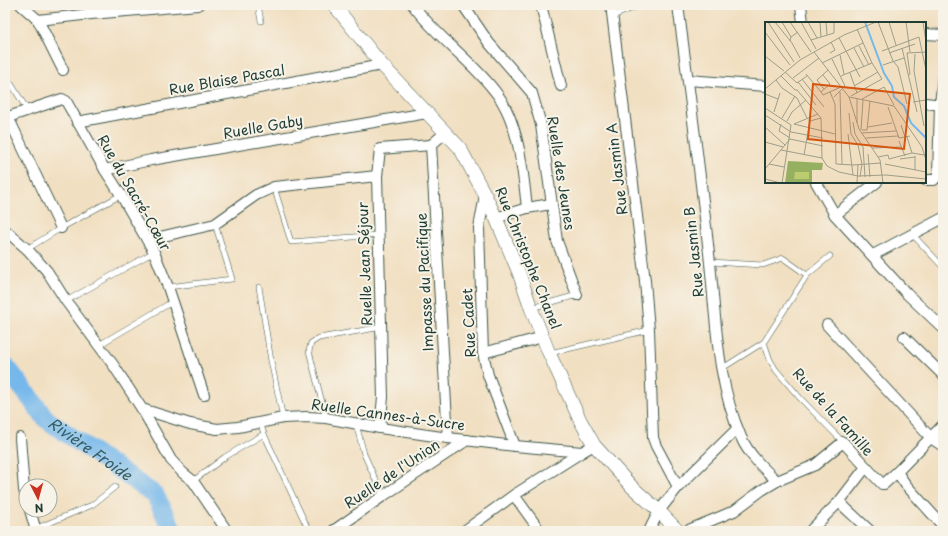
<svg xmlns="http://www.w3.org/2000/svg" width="948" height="536" font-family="'Playpen Sans',sans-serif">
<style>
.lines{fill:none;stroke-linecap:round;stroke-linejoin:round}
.river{stroke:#76b8eb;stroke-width:19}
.lane-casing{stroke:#3e5549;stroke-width:6}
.street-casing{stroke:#3e5549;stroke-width:12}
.secondary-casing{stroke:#3e5549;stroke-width:14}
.lane{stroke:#fff;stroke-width:5}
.street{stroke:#fff;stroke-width:10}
.secondary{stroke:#fff;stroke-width:13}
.labels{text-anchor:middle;stroke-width:4;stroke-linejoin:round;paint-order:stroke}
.street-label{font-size:14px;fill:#1f3d34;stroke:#f7f3e8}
.water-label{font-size:15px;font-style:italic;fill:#355c62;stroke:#f7f3e8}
.inset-river{fill:none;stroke:#76b8eb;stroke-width:2}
.inset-road{fill:none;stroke:#9d9e89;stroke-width:1}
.view{fill:#d45610;fill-opacity:0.15;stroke:#d45610;stroke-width:2}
.inset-edge{fill:none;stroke:#1f3d34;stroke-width:2}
</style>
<rect width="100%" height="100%" fill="#f7f3e8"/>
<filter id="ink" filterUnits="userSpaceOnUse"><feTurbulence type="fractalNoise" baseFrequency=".025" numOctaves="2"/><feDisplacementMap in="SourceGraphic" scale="8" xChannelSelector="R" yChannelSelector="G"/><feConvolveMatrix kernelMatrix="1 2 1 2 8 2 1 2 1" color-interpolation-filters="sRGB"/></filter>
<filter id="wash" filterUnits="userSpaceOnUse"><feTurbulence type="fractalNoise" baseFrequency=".012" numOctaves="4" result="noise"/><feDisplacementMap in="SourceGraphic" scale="16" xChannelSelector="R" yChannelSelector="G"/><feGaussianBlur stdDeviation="0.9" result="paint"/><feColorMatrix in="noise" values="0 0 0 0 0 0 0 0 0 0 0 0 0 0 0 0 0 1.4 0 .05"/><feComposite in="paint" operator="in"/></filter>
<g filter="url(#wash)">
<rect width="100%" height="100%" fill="#f1dfc1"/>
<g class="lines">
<path class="river" id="s1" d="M5,365L46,419L155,495L173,531"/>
</g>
</g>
<g filter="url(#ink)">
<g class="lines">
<g class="lane-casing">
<g id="lane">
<path d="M84,5L91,14"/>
<path d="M258,5L261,21"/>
<path d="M613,16L641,5"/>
<path d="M5,74L28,111"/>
<path d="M274,187L291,242L378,235"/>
<path d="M912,234L943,267"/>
<path d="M27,249L61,228L121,195"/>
<path d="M710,262L763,265L783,258L807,275"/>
<path d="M168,287L232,279L215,224"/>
<path d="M259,287L271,361L283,418"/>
<path d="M66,301L154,252"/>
<path d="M531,308L577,295"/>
<path d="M764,342L770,360L776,370L800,398L843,442"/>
<path d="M99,345L172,302"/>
<path d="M550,353L649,330"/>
<path d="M721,369L764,342L807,275L830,256"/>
<path d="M326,418L309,351L311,343L319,338L382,327"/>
<path d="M260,422L264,434L309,531"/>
<path d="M356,424L364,454L383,496"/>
<path d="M193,481L225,457L264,434"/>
<path d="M30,531L92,505L115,487"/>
</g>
</g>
<g class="street-casing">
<g id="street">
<path d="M21,5L38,20L63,70"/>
<path d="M413,5C437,38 473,61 497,94C519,123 523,172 527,208"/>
<path d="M463,5L489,43L532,93L541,125L557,241L577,295"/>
<path d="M541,5L561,86"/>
<path d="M611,5L645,281L649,330L653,438L656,446L678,487"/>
<path d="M678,5C689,91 701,177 710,263C716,321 717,382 741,437C748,454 764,469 777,481"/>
<path d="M801,5L803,23"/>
<path d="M38,20L91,14L198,5"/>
<path d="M925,34L943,35"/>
<path d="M688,80L766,86"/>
<path d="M925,103L943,105"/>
<path d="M8,117L61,228"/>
<path d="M5,118L62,99L66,101L105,170L121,195L154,252L168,287L204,395"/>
<path d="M77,122L382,65"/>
<path d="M446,132L431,145L448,438"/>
<path d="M105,170L151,160L427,113"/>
<path d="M925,180H934L938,175L940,105L943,76"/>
<path d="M816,182L835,215L907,294L943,328"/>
<path d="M485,195L479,228L483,353L488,375L515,446"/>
<path d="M835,215L877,182"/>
<path d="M496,218L527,208L551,204"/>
<path d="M5,230L27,249L47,271L66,301L114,366L142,409L190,424L217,429L238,427L283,418L307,417L326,418L380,428L448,438L515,446L582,452L594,445"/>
<path d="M147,240L215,224L256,195L274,187L377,176"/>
<path d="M873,255L943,218"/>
<path d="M827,325L931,438L943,446"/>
<path d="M904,337L943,375"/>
<path d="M483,353L543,337"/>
<path d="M142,409L171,460L183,473L193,481L227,531"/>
<path d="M380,428L383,397L377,176L380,149L431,145"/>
<path d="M20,438L24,490L26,497"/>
<path d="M866,467L882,484H884L897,472L906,485L943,526"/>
<path d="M897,472L943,425"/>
<path d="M514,495L540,531"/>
<path d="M839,502L870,531"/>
<path d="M30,510L36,531"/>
<path d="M333,531L383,496L467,440"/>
<path d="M464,531L514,495L582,452"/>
<path d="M649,531L659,511L678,487L737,429"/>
<path d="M686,531L734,511L762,490L777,481L815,465L843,442L866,467L839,502L810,531"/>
</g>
</g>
<g class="secondary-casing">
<path id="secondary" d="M334,5L382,65L460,148L485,195L496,218L519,273L531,308L549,353L580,420L594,445L632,487L659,511L678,531"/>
</g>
<use href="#lane" class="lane"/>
<use href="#street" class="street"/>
<use href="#secondary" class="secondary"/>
</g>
</g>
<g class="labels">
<g class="street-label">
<text transform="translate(227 80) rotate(-10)" y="5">Rue Blaise Pascal</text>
<text transform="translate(263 127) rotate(-10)" y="5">Ruelle Gaby</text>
<text transform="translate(617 169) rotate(-97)" y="5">Rue Jasmin A</text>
<text transform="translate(561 173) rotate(81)" y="5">Ruelle des Jeunes</text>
<text transform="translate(134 193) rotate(60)" y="5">Rue du Sacré-Cœur</text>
<text transform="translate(694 252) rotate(-96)" y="5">Rue Jasmin B</text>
<text transform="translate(528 258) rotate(68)" y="5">Rue Christophe Chanel</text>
<text transform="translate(365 264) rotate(-92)" y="5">Ruelle Jean Séjour</text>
<text transform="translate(425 282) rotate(-93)" y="5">Impasse du Pacifique</text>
<text transform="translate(469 323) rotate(-93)" y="5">Rue Cadet</text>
<text transform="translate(833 412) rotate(48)" y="5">Rue de la Famille</text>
<text transform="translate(388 415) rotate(8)" y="5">Ruelle Cannes-à-Sucre</text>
<text transform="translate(392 474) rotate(-34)" y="5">Ruelle de l'Union</text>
</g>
<g class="water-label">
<text dy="5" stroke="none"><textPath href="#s1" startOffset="121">Rivière Froide</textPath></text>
</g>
</g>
<g transform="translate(765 22)">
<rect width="161" height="161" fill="#f1dfc1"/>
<path d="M23,139L58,141L57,148H47V161H20Z" fill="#96b061"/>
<path d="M30,150H44V157H29Z" fill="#bdcc6e"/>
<path class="inset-river" d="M100,0L119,51L127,64L129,75L139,84L146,101L161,116"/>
<path class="inset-road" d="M3,0L29,40M10,0L27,21M17,0L26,15M25,0L46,30M36,0L51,27M43,0L52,16M55,0L56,15M61,0L62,13M113,0L128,39L133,45L142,82M124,0L131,23M141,0L145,30M158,0L161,20M0,10L25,43M74,16L95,55M46,18L69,11V0M25,19L26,15L33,10M27,21L35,36M94,24L104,43M89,26L99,45M137,26L152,90M117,29L154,15L161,48M49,30L84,75L94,107L115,138L118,161M65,31L70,28L66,20M124,31L150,22M150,32L149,49L159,104M75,33L79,52M0,34L19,49M67,37L80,64L69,75M57,41L98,21M118,43L139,36M20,50L32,61L42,54M85,51L92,71M41,52L56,70M58,53L65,62L56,70L58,73L76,65M16,54L30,68H32L56,96L57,136L62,144L74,150L93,154L121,153L161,157M76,54L107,41M143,54L145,52L142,31L161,30M28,56L54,36M37,57L59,85M11,58L17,66L32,76L42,96M33,60L51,83M89,64L113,50M0,67L35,38L79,13L111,0M59,67L52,58L63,48M65,70L70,82L71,142L88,143M75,70L77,142M0,72L13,77M86,74L117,57L107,41L92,7M84,75L129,84L157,125L161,138M92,76V101M97,77L119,65L129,83M148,80L161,78M123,85L134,116L145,114M0,86L26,103L17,161M9,90L15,71M84,91L86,112L93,123L97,142L95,155M0,93L26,110L58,116M17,96L30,74M22,99L27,90L41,78M88,100L90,112L98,125L100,155M16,102L14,109L25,116M29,102L70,112M29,102L53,92M136,103L140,115M0,105L20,123M103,105L127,101M96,108L98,78M97,108H102L105,79M97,111L131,109M83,112L88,153M142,115L147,131L159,133M101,116L133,114M134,119L140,134M0,120L18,125M107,126L136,125M16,128L57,136M103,132L105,155M39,133L45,99L56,96M150,134V148M113,135L123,133L124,137L147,131M135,137L150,135M4,142L19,145M120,142L161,150M88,143L116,141M0,147L25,117L58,124M0,157L16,161M92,161L93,143"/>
<path class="view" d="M48,62L145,72L139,127L43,117Z"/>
<rect width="161" height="161" class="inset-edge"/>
</g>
<rect width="948" height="536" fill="none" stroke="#f7f3e8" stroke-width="20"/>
<g transform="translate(38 498) rotate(174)"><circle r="19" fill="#f7f3e8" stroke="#a1aaa0"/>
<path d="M0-3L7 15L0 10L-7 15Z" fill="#c8321e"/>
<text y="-6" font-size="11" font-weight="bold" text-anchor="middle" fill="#1f3d34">N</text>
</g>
</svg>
